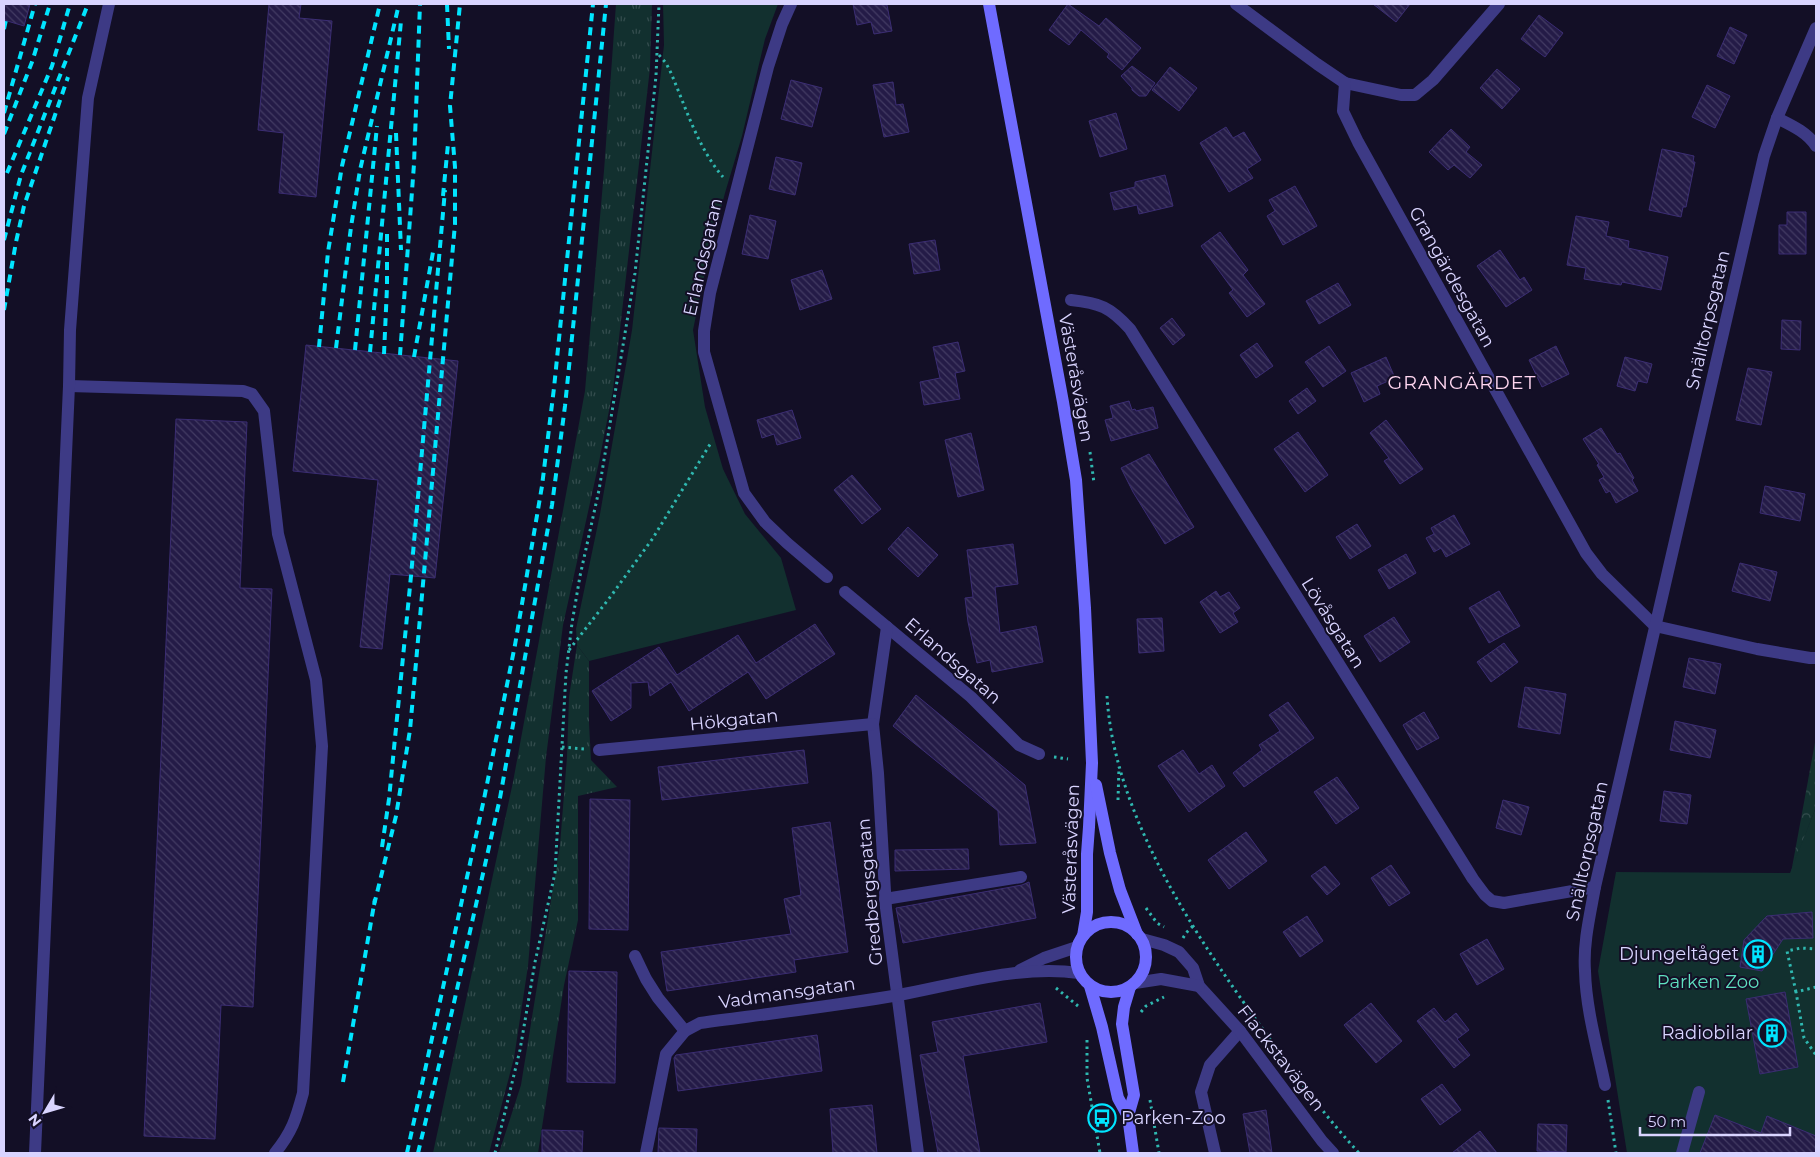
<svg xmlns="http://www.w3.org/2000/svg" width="1820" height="1157" font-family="Montserrat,sans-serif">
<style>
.grass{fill:url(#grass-tufts)}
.forest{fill:url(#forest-crowns)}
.green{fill:#12302f}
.building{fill:url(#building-back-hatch);stroke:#3b2d73}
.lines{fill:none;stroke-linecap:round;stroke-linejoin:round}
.path{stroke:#2fb8b0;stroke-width:3;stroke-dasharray:2.5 4;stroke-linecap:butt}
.lane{stroke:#3d3a85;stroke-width:12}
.street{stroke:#3d3a85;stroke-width:12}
.secondary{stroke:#6f6bff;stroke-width:12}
.rail{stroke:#00e5ff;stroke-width:4;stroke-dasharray:8 6;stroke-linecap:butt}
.labels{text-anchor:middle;stroke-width:4;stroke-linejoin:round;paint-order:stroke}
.street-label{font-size:18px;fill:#d9d4ff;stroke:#130f26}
.poi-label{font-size:18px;fill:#d9d4ff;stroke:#130f26;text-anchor:end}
.park-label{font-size:18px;fill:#5fe0c0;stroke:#130f26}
.neighbourhood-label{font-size:19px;letter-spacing:1px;fill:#ffd6f0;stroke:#130f26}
</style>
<defs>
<pattern id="grass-tufts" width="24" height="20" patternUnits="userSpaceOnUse" patternTransform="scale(1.25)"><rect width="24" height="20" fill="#12302f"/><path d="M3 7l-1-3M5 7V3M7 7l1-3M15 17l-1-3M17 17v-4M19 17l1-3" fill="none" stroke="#344d4e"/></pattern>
<pattern id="forest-crowns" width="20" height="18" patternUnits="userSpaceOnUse" patternTransform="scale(1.25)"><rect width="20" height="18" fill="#12302f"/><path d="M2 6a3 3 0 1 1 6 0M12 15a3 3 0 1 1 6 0" fill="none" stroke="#344d4e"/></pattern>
<pattern id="building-back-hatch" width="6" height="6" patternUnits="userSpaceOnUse" patternTransform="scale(1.25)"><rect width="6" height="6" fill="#241b47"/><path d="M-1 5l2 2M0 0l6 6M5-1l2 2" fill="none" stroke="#433b63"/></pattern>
</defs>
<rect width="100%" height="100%" fill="#130f26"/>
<g class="grass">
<path d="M616,4H652L650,68L613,390L599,462L563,625L546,757L528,966L514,1058L489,1153H433L513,782L585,391L604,171Z"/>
<path d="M577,645L589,661V724L591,760L617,787L578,796V920L564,985L538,1153H499L521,1085L560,845L567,757L569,697Z"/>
</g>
<path class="forest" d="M1816,737V807L1791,873Z"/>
<g class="green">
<path d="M663,4H778L765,39L742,136L725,193L709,253L693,330L705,407L723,469L745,514L781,558L796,610L589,661L577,645L576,629L600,514L632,330L664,45Z"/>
<path d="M1816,807V1153H1627L1598,971L1616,872L1790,873Z"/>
</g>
<g class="building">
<path d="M4,4H30L24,26L4,20Z"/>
<path d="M269,4H301L299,18L332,21L316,197L279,193L284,133L258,130Z"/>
<path d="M853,4L887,5L892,31L874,34L871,22L857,25Z"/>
<path d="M1068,4L1099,26L1106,18L1141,48L1122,70L1107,57L1109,54L1081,30L1069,45L1049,30Z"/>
<path d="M1373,4H1410L1396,22Z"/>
<path d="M1539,15L1563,33L1545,57L1521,39Z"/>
<path d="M1730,27L1747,35L1734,64L1717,56Z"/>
<path d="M1132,66L1155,83L1146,96H1139L1132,90V88L1121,76Z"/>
<path d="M1170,67L1197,88L1179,111L1152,90Z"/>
<path d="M1497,69L1520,89L1502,109L1480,88Z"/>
<path d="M791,80L822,88L812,127L781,119Z"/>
<path d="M893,82L896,105L903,104L909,132L884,137L873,85Z"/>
<path d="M1707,85L1730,96L1715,128L1692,117Z"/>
<path d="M1116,113L1127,149L1100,157L1089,121Z"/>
<path d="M1226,127L1233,138L1244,132L1261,160L1247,169L1253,178L1229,192L1200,143Z"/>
<path d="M1451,129L1470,147L1466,152L1482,165L1470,178L1454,165L1448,170L1429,152Z"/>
<path d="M1662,149L1694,156L1693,162H1695L1686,207H1683L1681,217L1649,210Z"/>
<path d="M776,157L802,163L795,195L769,189Z"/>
<path d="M1165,175L1173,206L1139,214L1137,205L1114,210L1110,193L1135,187V182Z"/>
<path d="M1295,186L1317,226L1283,245L1267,216L1275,211L1269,200Z"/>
<path d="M1787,212H1806V254H1779V225H1787Z"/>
<path d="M750,215L776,221L768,259L742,254Z"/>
<path d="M1576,216L1609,222L1606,236L1629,241L1628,248L1668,257L1661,290L1622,282L1621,285L1584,279L1586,268L1567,265Z"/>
<path d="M1220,232L1248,270L1243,275L1265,304L1247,317L1229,293L1233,290L1201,246Z"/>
<path d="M935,240L940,270L914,274L909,244Z"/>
<path d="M1500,250L1520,280L1524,277L1532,290L1506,307L1477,266Z"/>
<path d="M822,270L832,299L800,310L791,280Z"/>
<path d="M1338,283L1351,305L1319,324L1306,301Z"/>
<path d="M1172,318L1185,335L1173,345L1160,328Z"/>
<path d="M1782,320L1801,321L1800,350L1781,349Z"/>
<path d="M958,342L965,371L955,373L960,399L924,405L920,382L940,378L933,347Z"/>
<path d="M1257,343L1273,366L1256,378L1240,355Z"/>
<path d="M306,345L458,361L435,578L390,574L382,649L360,647L378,480L293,471Z"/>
<path d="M1329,346L1346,371L1323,387L1305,362Z"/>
<path d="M1556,346L1569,374L1542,387L1529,360Z"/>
<path d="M1386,357L1395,378L1377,386L1380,394L1364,402L1351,373Z"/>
<path d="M1625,357L1652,364L1647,383L1638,381L1635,391L1617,386Z"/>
<path d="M1748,368L1772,372L1761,425L1736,420Z"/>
<path d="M1307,388L1316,401L1298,414L1289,401Z"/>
<path d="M1129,401L1132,410L1135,409L1136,411L1153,407L1158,428L1111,441L1105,420L1113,418L1110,406Z"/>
<path d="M792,410L801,438L777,445L774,434L762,438L757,420Z"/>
<path d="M176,419L247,422L240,588L272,589L253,1007L221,1005L215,1139L144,1136Z"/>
<path d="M1386,420L1423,469L1400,484L1384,461L1389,458L1370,433Z"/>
<path d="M1601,428L1617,454L1620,453L1634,478L1632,480L1638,491L1616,503L1610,491L1606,493L1599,480L1604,477L1597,465L1599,464L1583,439Z"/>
<path d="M1298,432L1328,475L1305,492L1274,449Z"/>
<path d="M971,433L984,490L958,497L945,440Z"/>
<path d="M1149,454L1194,527L1165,544L1133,492L1121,468Z"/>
<path d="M852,475L881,509L862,524L834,490Z"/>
<path d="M1765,486L1805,494L1800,521L1760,513Z"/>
<path d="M1454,515L1470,544L1446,557L1441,548L1434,552L1426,538L1434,534L1431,528Z"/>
<path d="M1357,524L1371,546L1350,559L1336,537Z"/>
<path d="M908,527L938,555L918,577L888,549Z"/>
<path d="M1013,544L1018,584L995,587L1000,633L1036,626L1043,662L992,672L990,660L977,663L968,622L965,598L973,597L967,550Z"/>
<path d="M1406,554L1416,573L1389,589L1378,570Z"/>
<path d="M1740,563L1777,572L1770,601L1732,591Z"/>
<path d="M1216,591L1220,597L1229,592L1240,608L1233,613L1238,622L1220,633L1200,602Z"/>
<path d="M1499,591L1520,626L1489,643L1469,608Z"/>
<path d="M1394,617L1410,642L1380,662L1364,636Z"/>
<path d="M1162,618L1164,651L1139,653L1137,619Z"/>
<path d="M815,624L835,654L766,699L748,672L689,711L671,682L650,696L648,682L631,683V708L611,721L592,691L659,647L677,675L738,635L756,663Z"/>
<path d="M1504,643L1518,662L1491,682L1477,662Z"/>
<path d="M1689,658L1721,664L1715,694L1683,687Z"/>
<path d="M1525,687L1566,694L1560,734L1518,727Z"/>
<path d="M916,695L1025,785L1036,843L1000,845L998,811L893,726Z"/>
<path d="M1288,702L1314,738L1244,787L1233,773L1262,750L1259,745L1280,731L1269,715Z"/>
<path d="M1424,712L1439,738L1417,750L1403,725Z"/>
<path d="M1675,721L1716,730L1710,758L1670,750Z"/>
<path d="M804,750L808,783L662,800L658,767Z"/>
<path d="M1183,750L1199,774L1212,765L1225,786L1189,812L1158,766Z"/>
<path d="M1337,777L1359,808L1336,824L1314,792Z"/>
<path d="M1664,791L1691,795L1687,824L1660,821Z"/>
<path d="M590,799L630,800L628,930L589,929Z"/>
<path d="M1503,800L1529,807L1521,835L1496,828Z"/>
<path d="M830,822L848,952L794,960L796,972L667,991L661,952L791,934L784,899L801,895L792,828Z"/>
<path d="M1246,832L1267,861L1229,889L1208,860Z"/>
<path d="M968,849L969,869L895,871V850Z"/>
<path d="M1391,865L1410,893L1389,906L1371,878Z"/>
<path d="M1325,866L1340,884L1327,895L1311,876Z"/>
<path d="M1029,882L1036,918L903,943L896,908L1022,885Z"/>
<path d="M1812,912L1813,938L1783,939L1762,971L1740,967L1744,940L1767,916Z"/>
<path d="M1307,916L1323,941L1300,957L1283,932Z"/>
<path d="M1487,939L1504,969L1477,985L1460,954Z"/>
<path d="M569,971L617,972L615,1083L567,1082Z"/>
<path d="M1785,992L1798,1067L1760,1074L1746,999Z"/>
<path d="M1040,1003L1047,1042L963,1056L980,1153H938L920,1055L938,1052L932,1022Z"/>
<path d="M1371,1003L1402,1041L1376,1063L1344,1025Z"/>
<path d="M1434,1008L1445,1022L1456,1013L1469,1030L1457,1039L1470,1055L1454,1068L1417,1021Z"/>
<path d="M817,1035L822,1071L678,1091L674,1058L676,1055Z"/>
<path d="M1442,1084L1461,1110L1440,1125L1421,1099Z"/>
<path d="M872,1105L877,1153H833L830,1109Z"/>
<path d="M1266,1110L1272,1153H1250L1243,1114Z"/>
<path d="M1715,1115L1761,1133L1767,1116L1816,1136V1153H1700Z"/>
<path d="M1538,1124L1567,1125L1566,1152L1537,1151Z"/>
<path d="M659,1128L697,1129L696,1153H658Z"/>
<path d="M542,1130L583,1131L582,1153H542Z"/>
<path d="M1480,1131L1497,1153H1452L1471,1138Z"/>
</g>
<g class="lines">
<g class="path">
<path d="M659,55L666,63L671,73C686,108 698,148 723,177"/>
<path d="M1090,452L1094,483"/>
<path d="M569,650L611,596L653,538L712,441"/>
<path d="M1107,696C1114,814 1194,934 1262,1028C1292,1071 1323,1114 1359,1153"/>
<path d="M562,747L584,749"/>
<path d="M1054,757L1068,759"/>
<path d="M1118,800L1119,767"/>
<path d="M1146,908L1157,923L1164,927"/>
<path d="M1183,938L1186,933L1193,926"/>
<path d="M1816,987L1796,992L1804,1038L1816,1055"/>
<path d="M1056,988L1078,1006"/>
<path d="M1796,992L1787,951L1801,948L1816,949"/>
<path d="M1141,1012L1146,1006L1164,997"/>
<path d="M1087,1040V1078L1100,1153"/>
<path d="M1150,1100L1159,1153"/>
<path d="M1608,1100L1616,1153"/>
<path d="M495,1153L520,1050L535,962L555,873L566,673L572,623L580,576L599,490L635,273L656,76L659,4"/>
</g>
<g class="lane">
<path d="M69,386L243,391L252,394L264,411L278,534L316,680L322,746L303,1093C296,1119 292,1132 275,1153"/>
<path d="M885,899L1021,877"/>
<path d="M35,1153L69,386L70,330L88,98L109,4"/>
<path d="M1215,1153L1201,1092L1210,1065L1240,1031"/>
<path d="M1682,1153L1699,1092"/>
</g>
<g class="street">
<path d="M791,4L782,24L768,67L710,293L704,331V352L744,493L765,522L787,543L827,577"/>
<path d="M1236,4L1317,64L1345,83L1401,95H1415L1433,80L1499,4"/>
<path d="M1345,83L1343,111L1358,142L1586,553L1602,574L1655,626"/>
<path d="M1777,118C1791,125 1807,132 1816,146"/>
<path d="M1071,300C1100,303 1110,307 1130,329L1473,879L1485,895L1492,901L1504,903L1595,887"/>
<path d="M845,592L971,697L1019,745L1039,754"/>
<path d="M1655,626L1757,649L1810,658H1816"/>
<path d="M887,627L873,724L878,773L886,908L918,1153"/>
<path d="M599,750L873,724"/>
<path d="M1142,939L1164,945L1179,952L1193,968L1199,986L1240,1031L1322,1141L1333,1153"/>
<path d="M635,956L646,979L658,998L685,1031"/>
<path d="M1020,970L1044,958L1077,947"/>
<path d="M1135,983L1161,979L1199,986"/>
<path d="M1605,1085C1597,1047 1586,1009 1585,971C1583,943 1590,915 1595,887L1764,156L1777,118L1816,28"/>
<path d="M646,1153L666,1054L685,1031L700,1023C767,1014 834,1006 899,995C958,984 1019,965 1079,973"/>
</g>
<g class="secondary">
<path d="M989,4L1063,402L1076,480L1085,608L1092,763L1089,827L1087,854V912L1083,936"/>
<path d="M1096,785L1110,853L1120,890L1137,934"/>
<circle cx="1111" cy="957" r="35"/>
<path d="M1090,986L1102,1027L1118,1098L1128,1116L1133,1153"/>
<path d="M1128,1116L1134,1095L1122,1024L1124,1007L1130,987"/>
</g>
<g class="rail">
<path d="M447,4L449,49"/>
<path d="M4,29L6,20"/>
<path d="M4,113L35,4"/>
<path d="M396,133L401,250"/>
<path d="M4,134L32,62L50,4"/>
<path d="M7,173L52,66L70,4"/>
<path d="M443,196L448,144"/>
<path d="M4,240L21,175L88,4"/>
<path d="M4,310L16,242L24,206L68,77"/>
<path d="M319,347L328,252L342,166L380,4"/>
<path d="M336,348L351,227L360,170L399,4"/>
<path d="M355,350L377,126"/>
<path d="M370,352L401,21"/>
<path d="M384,354L387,287V228"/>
<path d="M400,355L414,164L420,4"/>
<path d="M414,357L433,252"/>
<path d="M382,847L389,799L411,576L445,190"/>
<path d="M374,905L396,816L410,730L455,224V167L450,106L460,4"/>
<path d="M343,1082L375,899"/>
<path d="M407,1153L484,799L515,645L542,486L554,388L593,4"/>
<path d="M418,1153L453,1007L500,798L552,505L565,406L606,4"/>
</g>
</g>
<defs>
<g id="building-ring" transform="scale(1.4375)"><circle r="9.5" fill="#130f26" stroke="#00e5ff" stroke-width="1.5"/><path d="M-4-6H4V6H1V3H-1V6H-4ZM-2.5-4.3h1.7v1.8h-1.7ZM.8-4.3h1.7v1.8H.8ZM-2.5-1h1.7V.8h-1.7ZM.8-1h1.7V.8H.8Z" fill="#00e5ff"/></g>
<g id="bus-ring" transform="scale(1.4375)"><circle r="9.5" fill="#130f26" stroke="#00e5ff" stroke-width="1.5"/><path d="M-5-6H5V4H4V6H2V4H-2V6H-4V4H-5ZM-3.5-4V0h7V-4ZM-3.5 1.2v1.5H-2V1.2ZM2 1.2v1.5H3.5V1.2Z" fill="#00e5ff"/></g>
</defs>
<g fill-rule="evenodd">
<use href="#building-ring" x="1758" y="954"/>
<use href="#building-ring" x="1772" y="1033"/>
<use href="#bus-ring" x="1102" y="1118"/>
</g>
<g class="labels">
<g class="street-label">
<text transform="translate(703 257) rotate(-77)" y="6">Erlandsgatan</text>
<text transform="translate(1452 277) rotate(61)" y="6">Grangärdesgatan</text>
<text transform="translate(1708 320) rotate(-77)" y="6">Snälltorpsgatan</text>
<text transform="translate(1076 378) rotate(80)" y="6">Västeråsvägen</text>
<text transform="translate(1333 623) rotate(58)" y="6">Lövåsgatan</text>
<text transform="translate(953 661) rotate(41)" y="6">Erlandsgatan</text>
<text transform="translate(734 720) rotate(-6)" y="6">Hökgatan</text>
<text transform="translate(1071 849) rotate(-88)" y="6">Västeråsvägen</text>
<text transform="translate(1587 851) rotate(-78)" y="6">Snälltorpsgatan</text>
<text transform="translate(870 892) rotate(-95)" y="6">Gredbergsgatan</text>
<text transform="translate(787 993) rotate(-8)" y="6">Vadmansgatan</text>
<text transform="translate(1281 1058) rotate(52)" y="6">Flackstavägen</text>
</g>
<g class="poi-label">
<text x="1739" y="960">Djungeltåget</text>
<text x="1753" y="1039">Radiobilar</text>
<text x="1121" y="1124" text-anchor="start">Parken-Zoo</text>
</g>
<g class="park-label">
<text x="1708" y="988">Parken Zoo</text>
</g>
<g class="neighbourhood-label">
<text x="1462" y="389">GRANGÄRDET</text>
</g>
</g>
<rect width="1820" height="1157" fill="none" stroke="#d9d4ff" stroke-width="10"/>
<g transform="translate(45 1112) rotate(232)" stroke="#130f26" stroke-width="4" paint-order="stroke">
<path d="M0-4L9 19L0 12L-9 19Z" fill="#d9d4ff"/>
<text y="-8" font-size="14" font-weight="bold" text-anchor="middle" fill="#d9d4ff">N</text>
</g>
<path d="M1640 1127v8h150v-8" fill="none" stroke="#d9d4ff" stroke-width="2.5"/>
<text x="1648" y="1127" font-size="15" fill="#d9d4ff" stroke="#130f26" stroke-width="4" paint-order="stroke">50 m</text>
</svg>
